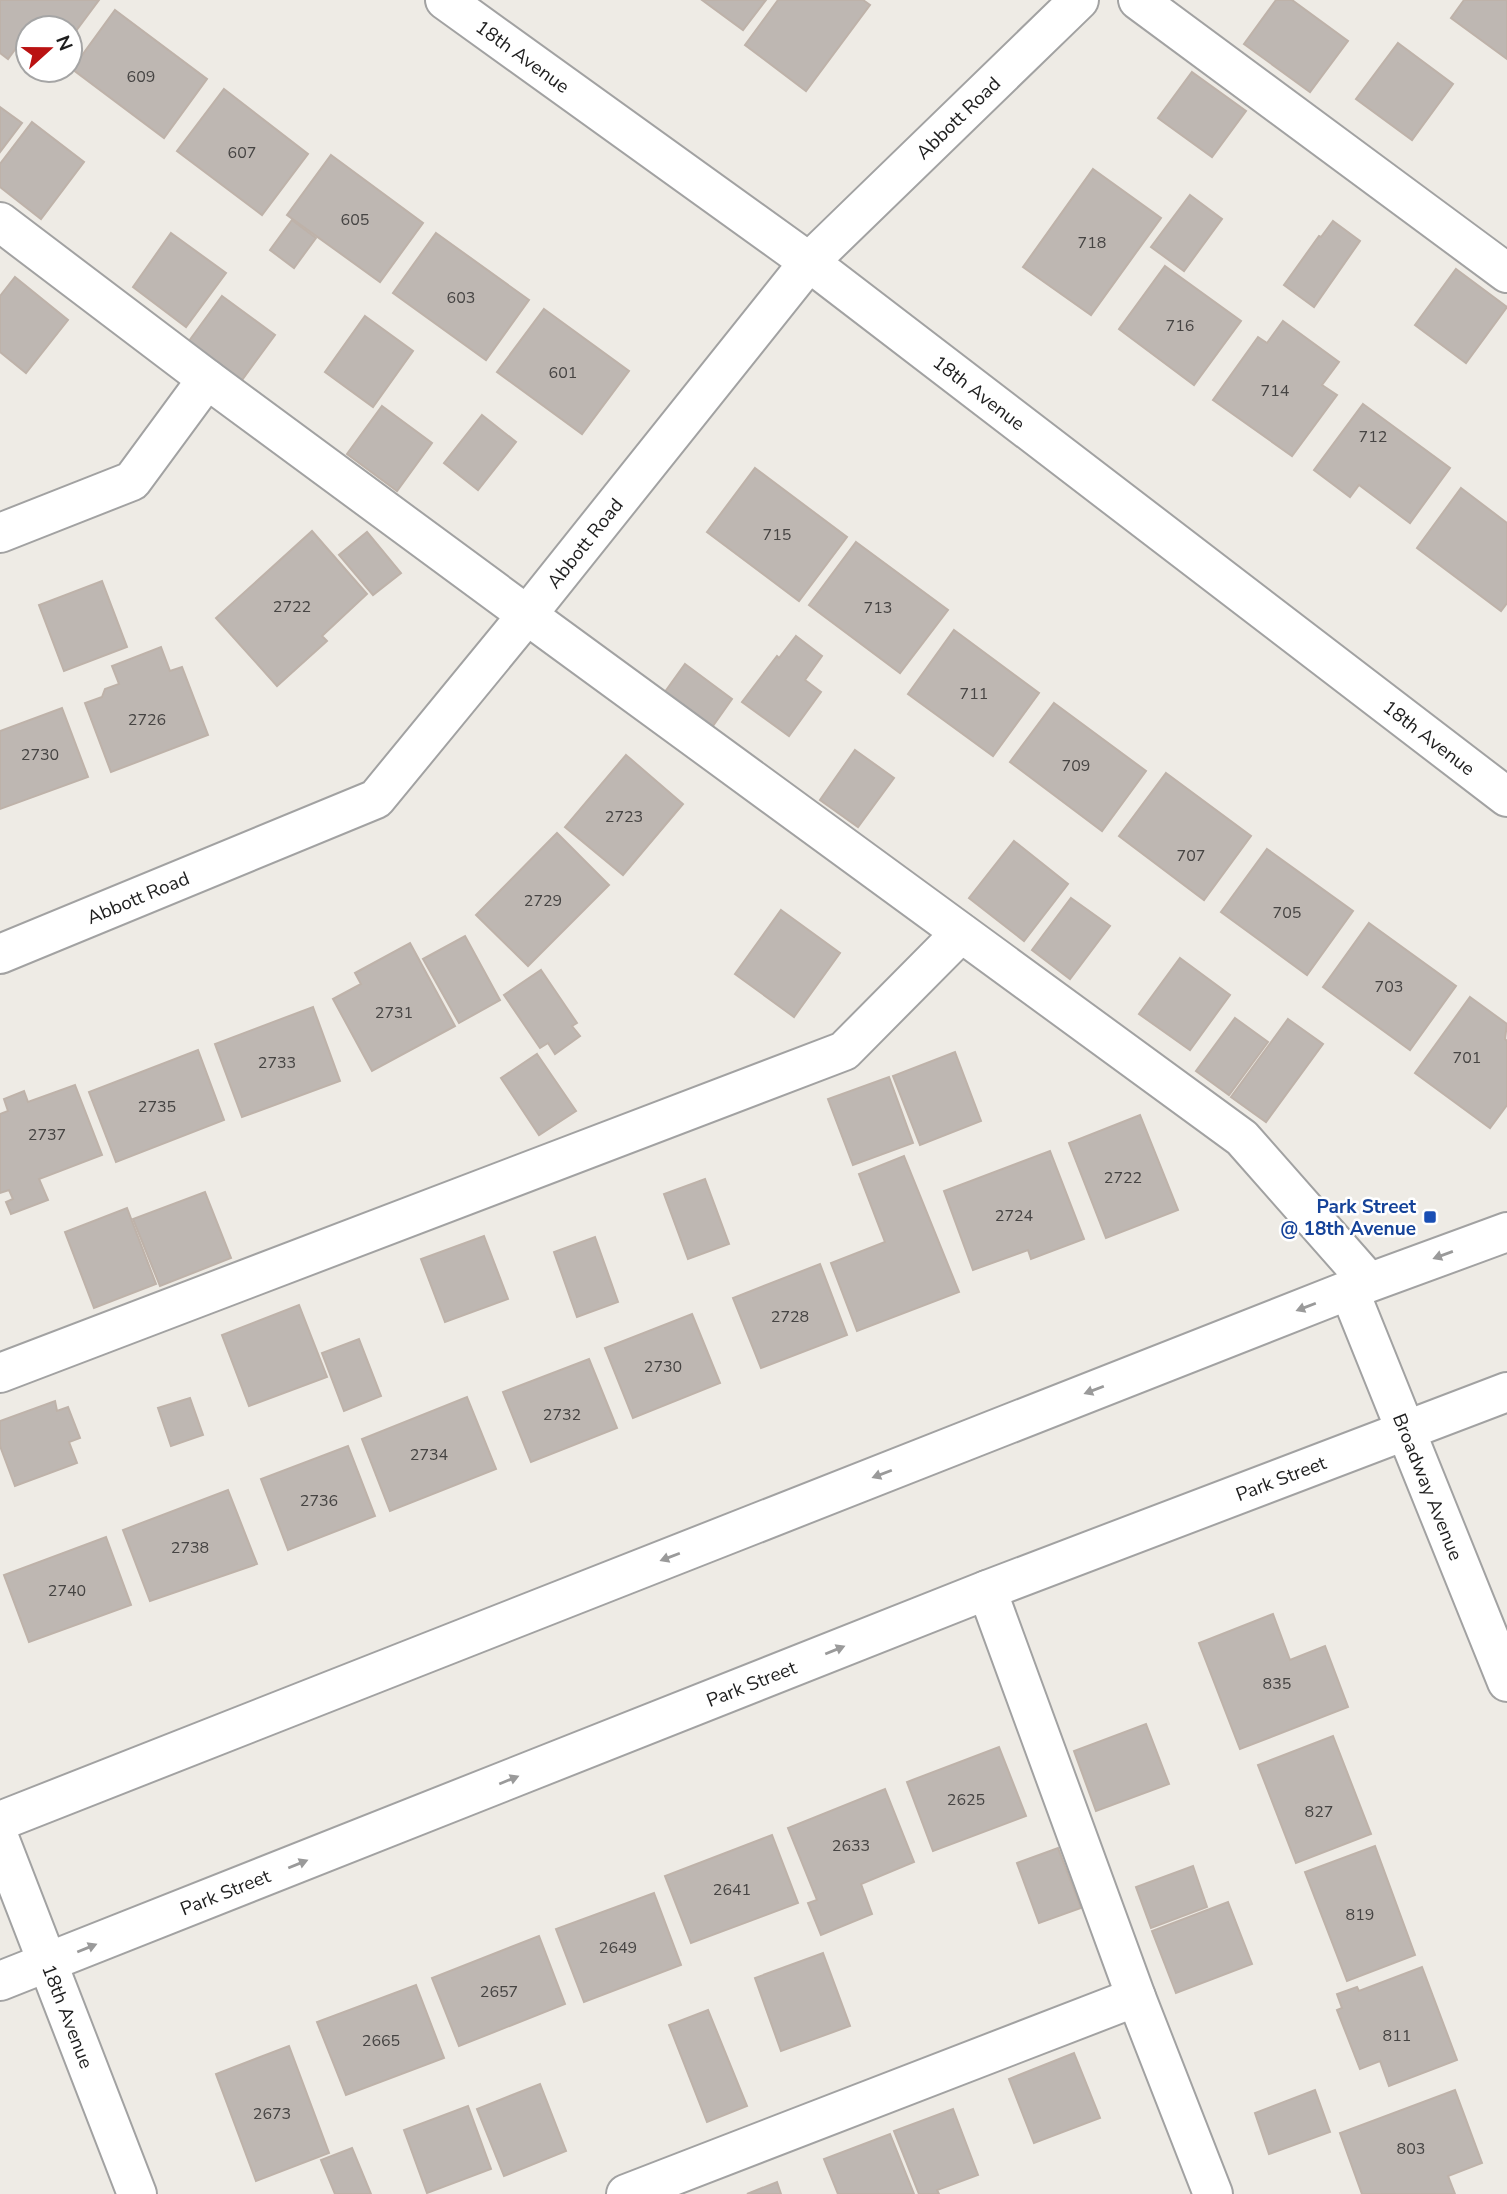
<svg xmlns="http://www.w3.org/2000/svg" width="1507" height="2194" font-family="'Nunito Sans',sans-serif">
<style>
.building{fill:#beb7b2;stroke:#beb2a9;stroke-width:2}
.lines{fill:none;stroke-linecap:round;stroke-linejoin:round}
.minor-casing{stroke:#a2a2a2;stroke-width:42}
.minor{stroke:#fff;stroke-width:38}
.oneway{fill:#9a9a9a}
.transit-dot{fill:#1a4fb4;stroke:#fff;stroke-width:2.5}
.labels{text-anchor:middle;stroke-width:5;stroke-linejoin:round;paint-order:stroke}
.number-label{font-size:16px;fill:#464443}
.street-label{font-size:19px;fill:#1e1e1e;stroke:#fff}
.transit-label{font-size:19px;font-weight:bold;fill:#164399;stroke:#fff;text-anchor:end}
</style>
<rect width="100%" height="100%" fill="#eeebe5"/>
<g class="building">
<path d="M0,0H99L70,39V28H28V38L25,36L8,59L0,53Z"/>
<path d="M702,0H766L743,30Z"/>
<path d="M778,0H863L870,5L806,91L745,45Z"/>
<path d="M1276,0H1292L1348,41L1310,92L1244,44Z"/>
<path d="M1464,0H1507V59L1451,18Z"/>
<path d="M115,10L207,79L164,138L72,69Z"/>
<path d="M1398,43L1453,84L1412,140L1356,99Z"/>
<path d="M1192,72L1246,111L1212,157L1158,118Z"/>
<path d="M224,89L308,154L262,215L177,151Z"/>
<path d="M0,107L22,123L0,152Z"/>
<path d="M32,122L84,162L41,219L0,187V164Z"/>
<path d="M331,155L423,223L380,282L287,215Z"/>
<path d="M1093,169L1161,218L1091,315L1023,267Z"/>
<path d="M1190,195L1222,219L1184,271L1151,247Z"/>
<path d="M292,220L316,238L294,268L270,250Z"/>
<path d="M1333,221L1360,241L1314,307L1284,285L1319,236L1321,237Z"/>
<path d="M171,233L226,273L186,327L133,287Z"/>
<path d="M436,233L529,300L486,360L393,293Z"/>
<path d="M1165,266L1241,321L1194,385L1119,329Z"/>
<path d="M1456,269L1507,307L1466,363L1415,325Z"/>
<path d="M15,277L68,320L26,373L0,352V296Z"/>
<path d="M222,296L275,335L242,380L189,341Z"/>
<path d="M544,309L629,371L582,434L497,372Z"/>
<path d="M365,316L413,351L373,407L325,372Z"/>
<path d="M1283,321L1339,362L1322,385L1337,395L1292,456L1213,400L1258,337L1267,343Z"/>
<path d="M1363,404L1450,468L1410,523L1359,485L1350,497L1314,470Z"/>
<path d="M382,406L432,443L397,491L347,454Z"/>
<path d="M482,415L516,442L478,490L444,463Z"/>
<path d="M755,468L847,537L799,601L707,532Z"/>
<path d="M1461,488L1507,523V603L1501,611L1417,548Z"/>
<path d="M312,531L367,594L322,636L327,641L277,686L216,618Z"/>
<path d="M367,532L401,573L373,595L339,555Z"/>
<path d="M856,542L948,610L900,673L809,605Z"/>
<path d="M102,581L127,647L64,671L39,605Z"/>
<path d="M954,630L1039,693L993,756L908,694Z"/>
<path d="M796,636L822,656L805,680L821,692L789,736L742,702L777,656L779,658Z"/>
<path d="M161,647L170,671L182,667L208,735L111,772L85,703L102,697L105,689L119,684L112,666Z"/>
<path d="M685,664L732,699L710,730L662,696Z"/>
<path d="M1054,703L1146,771L1102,831L1010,762Z"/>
<path d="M62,708L88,777L0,809V731Z"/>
<path d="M855,750L894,778L858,827L820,800Z"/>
<path d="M626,755L683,804L623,875L565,827Z"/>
<path d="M1166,773L1251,836L1204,900L1119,836Z"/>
<path d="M557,833L609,885L528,966L476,915Z"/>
<path d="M1014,841L1068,884L1024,941L969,898Z"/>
<path d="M1267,849L1353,911L1307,975L1221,912Z"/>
<path d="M1071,898L1110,926L1070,979L1032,950Z"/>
<path d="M781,910L840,953L794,1017L735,974Z"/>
<path d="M1369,923L1456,986L1410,1050L1323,987Z"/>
<path d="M465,936L500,1000L459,1023L423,959Z"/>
<path d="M410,943L455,1026L372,1071L333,999L361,984L355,973Z"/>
<path d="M1180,958L1230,995L1190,1050L1139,1014Z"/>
<path d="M541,970L577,1023L572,1026L580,1036L555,1054L548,1043L540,1048L504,995Z"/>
<path d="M1470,997L1507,1024L1505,1039L1507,1041V1105L1490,1128L1415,1073Z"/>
<path d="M313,1007L340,1081L242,1117L215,1044Z"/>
<path d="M1235,1018L1268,1042L1229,1095L1196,1071Z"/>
<path d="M1288,1019L1323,1044L1266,1122L1231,1097Z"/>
<path d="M198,1050L224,1120L116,1162L89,1092Z"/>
<path d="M955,1052L981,1121L920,1145L893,1076Z"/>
<path d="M537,1054L576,1111L539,1135L501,1078Z"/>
<path d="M889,1077L913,1143L853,1165L828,1099Z"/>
<path d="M75,1085L102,1155L39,1179L48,1200L11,1214L6,1202L13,1199L9,1190L0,1193V1114L8,1111L4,1099L24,1091L28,1102Z"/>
<path d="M1140,1115L1178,1210L1106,1238L1069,1143Z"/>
<path d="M1050,1151L1084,1239L1031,1259L1028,1250L973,1270L944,1191Z"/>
<path d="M904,1156L959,1292L857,1331L831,1263L885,1242L859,1174Z"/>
<path d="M705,1179L729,1244L688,1259L664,1194Z"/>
<path d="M205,1192L231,1258L160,1286L133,1219Z"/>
<path d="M127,1208L156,1284L94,1308L65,1232Z"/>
<path d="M484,1236L508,1299L445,1322L421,1259Z"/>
<path d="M595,1237L618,1302L577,1317L554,1252Z"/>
<path d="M820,1264L847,1335L761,1368L733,1298Z"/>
<path d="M299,1305L327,1377L249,1406L222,1335Z"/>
<path d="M692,1314L720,1383L633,1418L605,1348Z"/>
<path d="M359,1339L381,1396L344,1411L322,1353Z"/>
<path d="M589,1359L617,1428L531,1462L503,1392Z"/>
<path d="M467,1397L496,1469L390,1511L362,1439Z"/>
<path d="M190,1398L203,1435L171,1446L158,1408Z"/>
<path d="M55,1401L57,1411L68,1407L80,1438L69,1442L77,1463L15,1486L0,1446V1421Z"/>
<path d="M348,1446L375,1516L288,1550L261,1479Z"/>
<path d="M228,1490L257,1564L150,1601L123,1530Z"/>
<path d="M106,1537L131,1605L29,1642L4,1575Z"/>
<path d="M1273,1614L1290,1660L1325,1646L1348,1707L1240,1749L1199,1643Z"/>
<path d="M1146,1724L1169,1784L1096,1811L1074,1751Z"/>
<path d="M1333,1736L1371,1834L1296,1863L1258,1765Z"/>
<path d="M999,1747L1026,1816L933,1851L907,1782Z"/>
<path d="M885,1789L914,1862L861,1884L872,1914L821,1935L808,1903L817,1900L788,1828Z"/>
<path d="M772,1835L798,1903L691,1943L665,1876Z"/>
<path d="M1375,1846L1415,1955L1347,1981L1305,1872Z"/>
<path d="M1058,1848L1081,1908L1039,1923L1017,1863Z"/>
<path d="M1193,1866L1207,1907L1151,1928L1136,1887Z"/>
<path d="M654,1893L681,1965L584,2002L556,1929Z"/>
<path d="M1228,1902L1252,1964L1176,1993L1152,1931Z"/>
<path d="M539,1936L565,2004L459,2046L432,1978Z"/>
<path d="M823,1953L850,2026L781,2051L755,1978Z"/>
<path d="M1422,1967L1457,2060L1389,2086L1380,2061L1360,2069L1337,2010L1342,2008L1337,1994L1357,1987L1359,1991Z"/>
<path d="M416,1985L444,2058L346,2095L317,2022Z"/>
<path d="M708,2010L747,2106L707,2122L669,2025Z"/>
<path d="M289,2046L329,2153L256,2181L216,2074Z"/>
<path d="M1074,2053L1100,2118L1034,2143L1009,2079Z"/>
<path d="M540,2084L566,2151L504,2176L477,2109Z"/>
<path d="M1315,2090L1330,2132L1269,2154L1255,2113Z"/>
<path d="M1455,2090L1482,2163L1448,2176L1455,2194H1362L1340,2133Z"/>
<path d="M468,2106L491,2169L427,2193L404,2130Z"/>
<path d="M953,2109L978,2175L937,2190L939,2194H919L894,2131Z"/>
<path d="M890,2134L914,2194H838L824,2159Z"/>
<path d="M352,2148L371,2194H335L321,2160Z"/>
<path d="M777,2182L781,2194H747Z"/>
</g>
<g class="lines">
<g class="minor-casing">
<g id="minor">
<path id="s1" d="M445,0L809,262L1507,797"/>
<path d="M1138,0L1507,273"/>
<path d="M0,222L207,379L527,615L1242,1138L1369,1282"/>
<path d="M0,533L132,481L207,379"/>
<path id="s2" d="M0,954L376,799L527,615L809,262L1079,0"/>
<path id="s3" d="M1349,1290L1507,1682"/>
<path d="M0,1373L844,1051L961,933"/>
<path d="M987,1590L1136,1997L1213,2194"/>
<path d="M0,1821L1349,1290L1507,1232"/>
<path id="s4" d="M0,1840L137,2194"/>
<path id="s5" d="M0,1981L987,1590L1507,1392"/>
<path d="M626,2194L1136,1997"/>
</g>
</g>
<use href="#minor" class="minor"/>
</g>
<defs><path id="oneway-solid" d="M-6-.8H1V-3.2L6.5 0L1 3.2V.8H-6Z" transform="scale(1.75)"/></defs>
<g class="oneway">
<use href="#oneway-solid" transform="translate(1443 1255) rotate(160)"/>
<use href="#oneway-solid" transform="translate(1306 1307) rotate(159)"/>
<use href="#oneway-solid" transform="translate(1094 1390) rotate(159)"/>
<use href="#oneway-solid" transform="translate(882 1474) rotate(159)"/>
<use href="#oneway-solid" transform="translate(670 1557) rotate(159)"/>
<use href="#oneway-solid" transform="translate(835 1650) rotate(-22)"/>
<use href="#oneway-solid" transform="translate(509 1780) rotate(-22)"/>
<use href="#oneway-solid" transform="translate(298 1864) rotate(-22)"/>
<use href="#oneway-solid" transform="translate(87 1948) rotate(-22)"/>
</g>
<rect class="transit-dot" x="1423" y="1210" width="14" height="14" rx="3.5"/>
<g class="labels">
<g class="number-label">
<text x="141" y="82">609</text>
<text x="242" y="158">607</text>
<text x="355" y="225">605</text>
<text x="1092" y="248">718</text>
<text x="461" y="303">603</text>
<text x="1180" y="331">716</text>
<text x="563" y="378">601</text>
<text x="1275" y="396">714</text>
<text x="1373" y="442">712</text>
<text x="777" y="540">715</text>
<text x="292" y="612">2722</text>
<text x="878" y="613">713</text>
<text x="974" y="699">711</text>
<text x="147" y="725">2726</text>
<text x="40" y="760">2730</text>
<text x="1076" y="771">709</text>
<text x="624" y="822">2723</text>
<text x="1191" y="861">707</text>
<text x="543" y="906">2729</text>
<text x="1287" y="918">705</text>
<text x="1389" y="992">703</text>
<text x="394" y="1018">2731</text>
<text x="1467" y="1063">701</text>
<text x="277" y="1068">2733</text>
<text x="157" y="1112">2735</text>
<text x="47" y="1140">2737</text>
<text x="1123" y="1183">2722</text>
<text x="1014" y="1221">2724</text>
<text x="790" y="1322">2728</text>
<text x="663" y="1372">2730</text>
<text x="562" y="1420">2732</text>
<text x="429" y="1460">2734</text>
<text x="319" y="1506">2736</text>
<text x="190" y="1553">2738</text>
<text x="67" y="1596">2740</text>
<text x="1277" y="1689">835</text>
<text x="966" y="1805">2625</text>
<text x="1319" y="1817">827</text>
<text x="851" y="1851">2633</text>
<text x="732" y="1895">2641</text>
<text x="1360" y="1920">819</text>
<text x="618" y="1953">2649</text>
<text x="499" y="1997">2657</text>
<text x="1397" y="2041">811</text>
<text x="381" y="2046">2665</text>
<text x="272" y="2119">2673</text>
<text x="1411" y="2154">803</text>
</g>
<g class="street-label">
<text dy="7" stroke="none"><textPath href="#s1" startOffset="96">18th Avenue</textPath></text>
<text dy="7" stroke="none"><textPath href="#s2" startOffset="1304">Abbott Road</textPath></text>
<text dy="7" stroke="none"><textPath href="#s1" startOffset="663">18th Avenue</textPath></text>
<text dy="7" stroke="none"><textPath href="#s2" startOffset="737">Abbott Road</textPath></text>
<text dy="7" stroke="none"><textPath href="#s1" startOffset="1230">18th Avenue</textPath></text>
<text dy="7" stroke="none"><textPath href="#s2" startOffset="149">Abbott Road</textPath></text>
<text dy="7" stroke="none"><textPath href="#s5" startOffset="1376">Park Street</textPath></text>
<text dy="7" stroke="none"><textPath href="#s3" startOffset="212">Broadway Avenue</textPath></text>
<text dy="7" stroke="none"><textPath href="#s5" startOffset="808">Park Street</textPath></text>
<text dy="7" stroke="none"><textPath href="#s5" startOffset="242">Park Street</textPath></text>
<text dy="7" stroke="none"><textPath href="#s4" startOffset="189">18th Avenue</textPath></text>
</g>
<g class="transit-label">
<text x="1416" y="1213">Park Street<tspan x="1416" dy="22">@ 18th Avenue</tspan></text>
</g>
</g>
<g transform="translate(49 49) rotate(69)"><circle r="33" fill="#ffffff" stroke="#a5a5a5" stroke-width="2"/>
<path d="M0-5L12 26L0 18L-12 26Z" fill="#ba1212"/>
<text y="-10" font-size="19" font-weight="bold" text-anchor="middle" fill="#1e1e1e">N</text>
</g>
</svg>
